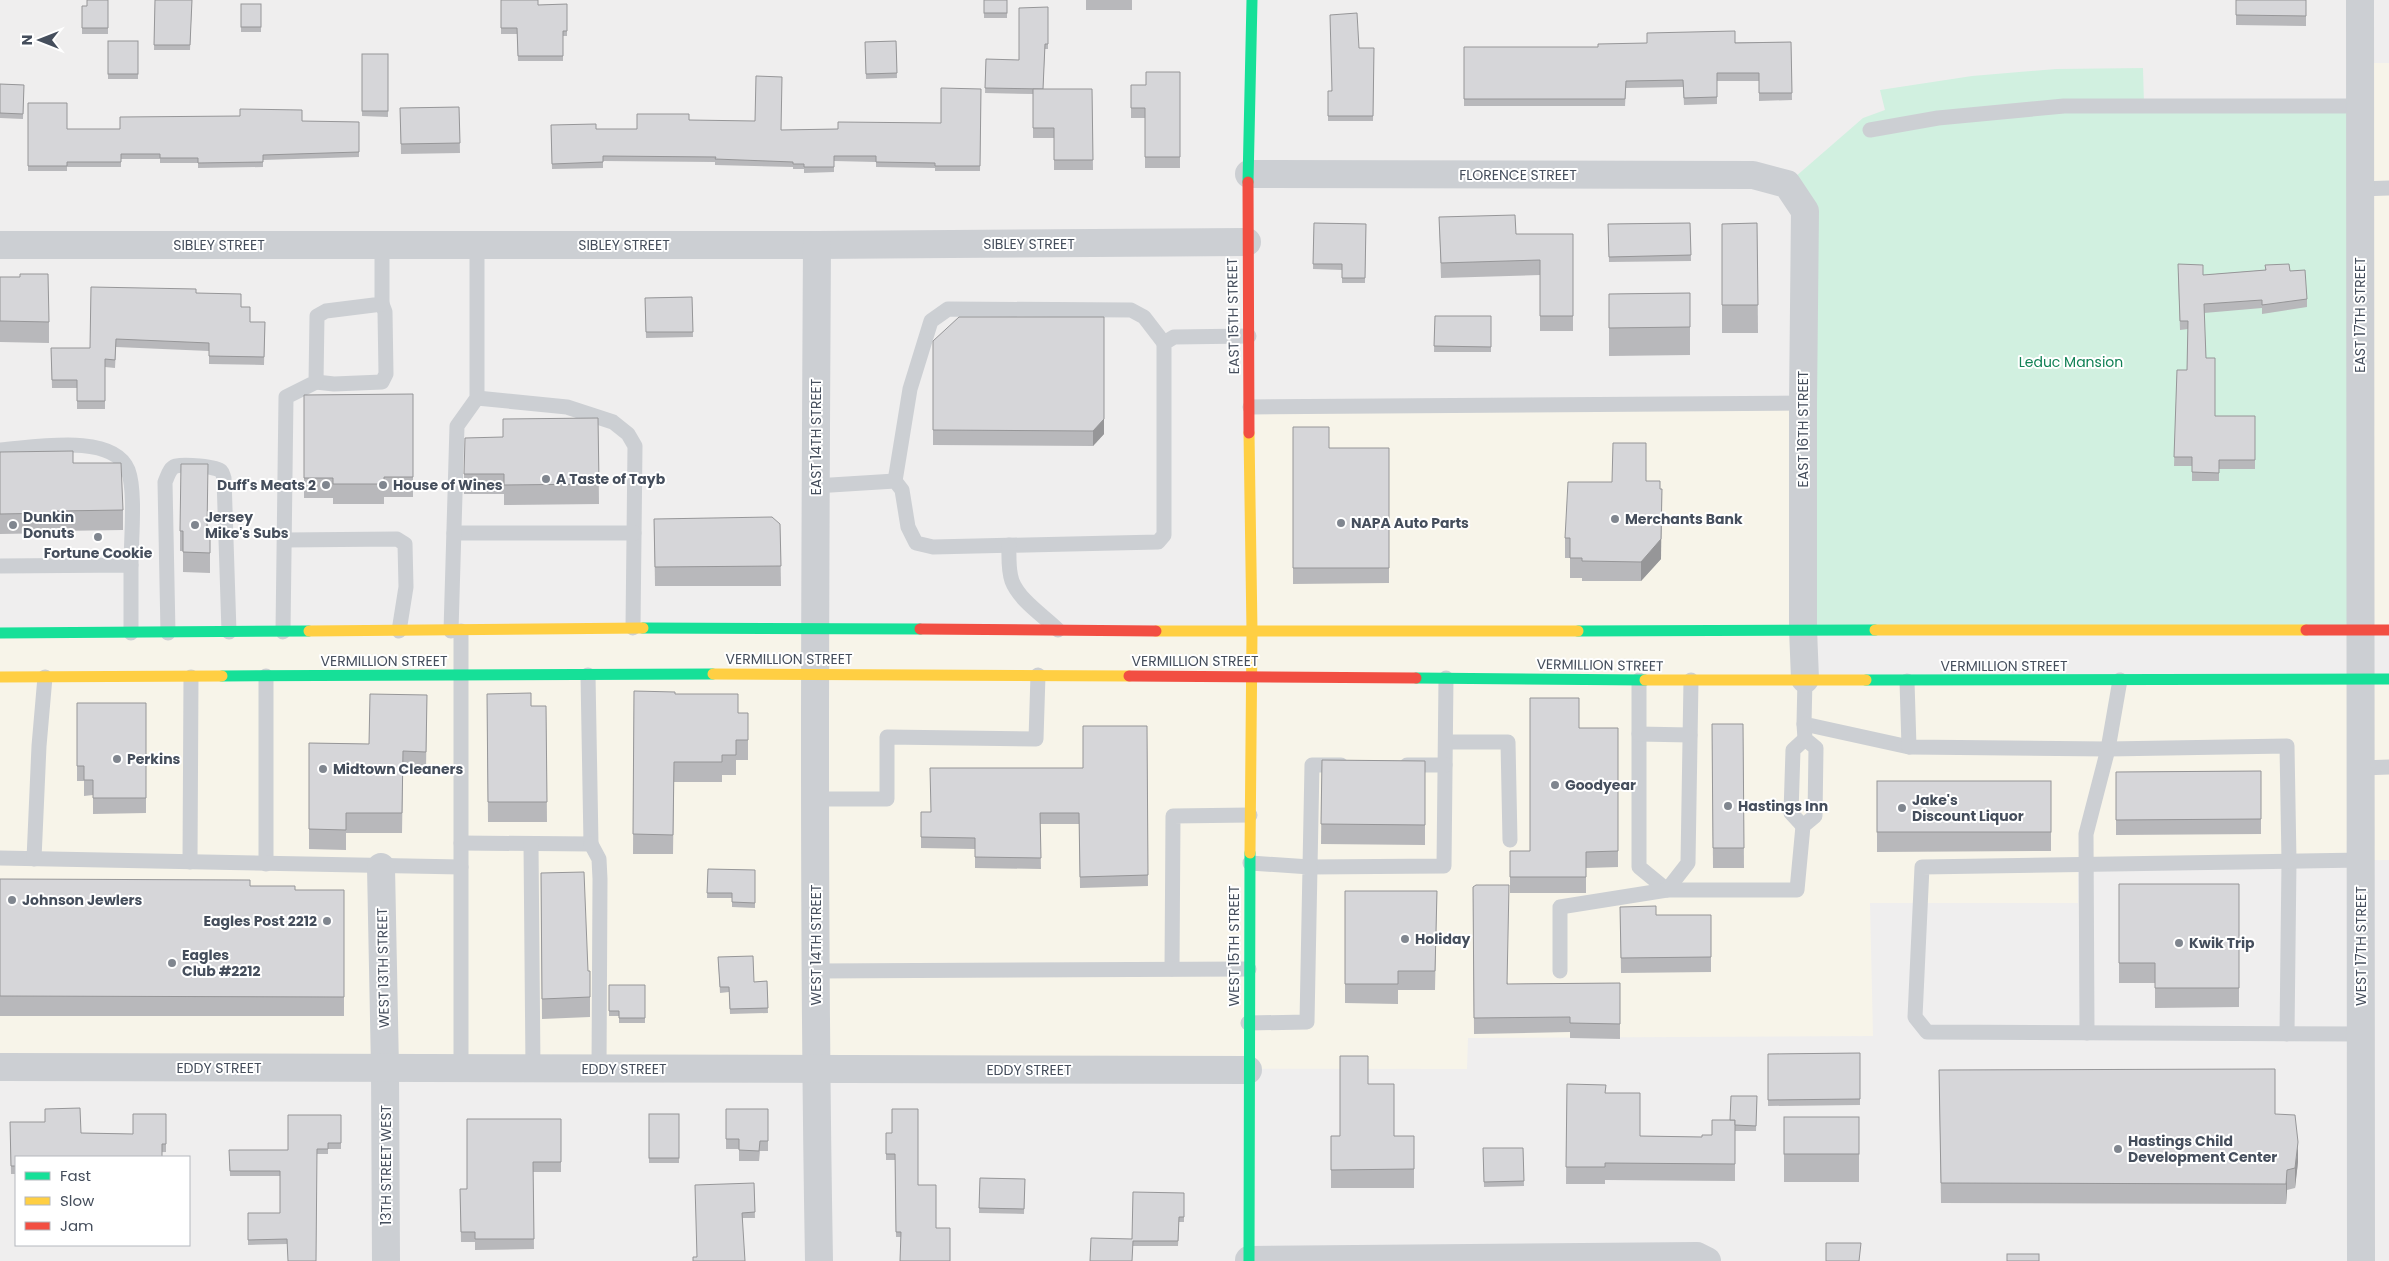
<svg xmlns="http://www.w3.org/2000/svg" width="2389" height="1261" font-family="Poppins,sans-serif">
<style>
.commercial{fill:#f7f4e9}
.green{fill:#d1f0e0}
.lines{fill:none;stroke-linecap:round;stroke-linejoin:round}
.lane{stroke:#cccfd3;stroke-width:15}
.street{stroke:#cccfd3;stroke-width:28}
.fast{stroke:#16e098;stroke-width:11}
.slow{stroke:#ffcf43;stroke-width:11}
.jam{stroke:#f24e42;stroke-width:11}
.wall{fill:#b8b8bb}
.shaded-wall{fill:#969698}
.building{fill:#d6d6d9;stroke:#969698}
.poi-dot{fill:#80868f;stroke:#fff;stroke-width:2}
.labels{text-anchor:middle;stroke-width:4;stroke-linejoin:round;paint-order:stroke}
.street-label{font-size:14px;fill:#454e5c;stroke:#fff}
.park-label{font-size:14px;fill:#118155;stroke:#fff}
.poi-label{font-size:14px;font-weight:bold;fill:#454e5c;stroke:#fff;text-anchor:start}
</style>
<rect width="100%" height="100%" fill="#efeeee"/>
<g class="commercial">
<path d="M2359,63H2389V630H2361Z"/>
<path d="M1803,403L1805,679H2389V860L2078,862V903H1870L1873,1036L1468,1038L1467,1069L0,1067V633L1251,631L1250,407Z"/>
</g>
<path class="green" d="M2143,68L2144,104L2359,106L2361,630L1803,629L1805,211L1787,184L1863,118L1885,110L1880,90L1972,76L2056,69Z"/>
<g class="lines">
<g class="lane">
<path d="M1870,130L1938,118L2064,106H2359"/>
<path d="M2359,189L2389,188"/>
<path d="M316,382L334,384L382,382L386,374L385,312L382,304"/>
<path d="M477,398L567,407L613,422L628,434L635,446L633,628"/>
<path d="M1250,407L1803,403"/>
<path d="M0,450C32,448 113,432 128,470C136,491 131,540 131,565"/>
<path d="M895,481L910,389L931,321L948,309L1131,310L1144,317L1164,343"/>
<path d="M815,486L895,481L902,490L908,527L916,543L933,547L1158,542L1164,535V343L1174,337L1249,336"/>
<path d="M454,533H634"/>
<path d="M285,540L397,539L405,544L406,587L399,631"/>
<path d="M1009,545C1009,557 1008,570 1012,581C1019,600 1044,616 1058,630"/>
<path d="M0,566L131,565V633"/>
<path d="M451,631L457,426L477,398V245"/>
<path d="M283,632L286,397L316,382L317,316L326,311L382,304V245"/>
<path d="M168,633L165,482C168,476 169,468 176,466C184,464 216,466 221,471C223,473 223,476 224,478L229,632"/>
<path d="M266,676V864"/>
<path d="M1805,679L1804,724L1909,747"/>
<path d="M1639,680V867L1667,890L1688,863L1691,680"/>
<path d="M1907,681L1909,747L2108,749L2287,746L2289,861L2287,1034"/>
<path d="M1639,734L1690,735"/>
<path d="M1446,742H1508L1510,840"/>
<path d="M1341,765H1312L1310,867L1444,866L1446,678"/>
<path d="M1407,765H1445"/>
<path d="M2362,768L2389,767"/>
<path d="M815,799H887V737L1036,739L1038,675"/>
<path d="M1803,826L1791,813L1793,750L1805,739"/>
<path d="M461,843L591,844L588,675"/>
<path d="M531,844L533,1069"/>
<path d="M591,844L599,859L600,879L599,1069"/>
<path d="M0,858L461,867"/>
<path d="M34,859L39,746L45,677"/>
<path d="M190,862L191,677"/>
<path d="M1172,969L1173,816L1250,815"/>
<path d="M816,971L1249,969"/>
<path d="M1560,971V907L1667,890H1797L1803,826L1815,816L1816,748L1805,739L1804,724"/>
<path d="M1248,1023L1307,1022L1310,867L1250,863"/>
<path d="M2087,1033L2086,834L2108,749L2120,680"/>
<path d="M2361,1034L1927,1032L1915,1017L1922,867L2362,860"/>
<path d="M461,1069V631"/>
</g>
<g class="street">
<path d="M2360,0L2361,1261"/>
<path d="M1249,174L1753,175L1787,184L1805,211L1803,403V629L1805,679"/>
<path d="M0,245H817L1247,242"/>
<path d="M817,245C815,584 813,922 819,1261"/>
<path d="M381,867L385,1069L386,1261"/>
<path d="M0,1067L1248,1070"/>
<path d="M1249,1260L1697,1256L1707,1261"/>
</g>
<g class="fast">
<path d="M1248,182L1252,0"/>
<path d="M643,628L920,629"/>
<path d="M1578,631L1875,630"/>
<path d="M0,633L309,631"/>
<path d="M222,676L713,674"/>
<path d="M1416,678L1645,680"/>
<path d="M1866,680L2389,679"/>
<path d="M1249,1261L1250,853"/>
</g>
<g class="slow">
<path d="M1249,433L1252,631L1250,853"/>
<path d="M1875,630H2306"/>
<path d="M309,631L643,628"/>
<path d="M1156,631H1578"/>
<path d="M713,674L1129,676"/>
<path d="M0,677L222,676"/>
<path d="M1645,680H1866"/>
</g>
<g class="jam">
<path d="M1248,182L1249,433"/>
<path d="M920,629L1156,631"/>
<path d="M2306,630H2389"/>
<path d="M1129,676L1416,678"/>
</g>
</g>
<g class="wall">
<path d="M108,0V34H82V6H87Z"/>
<path d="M155,0H192L190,50H154Z"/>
<path d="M501,0L538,5L567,4V36H563V61H518L517,34H501Z"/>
<rect x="984" y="0" width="23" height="18"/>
<rect x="1086" y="0" width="46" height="10"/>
<path d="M2236,0H2306V26L2236,25Z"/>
<rect x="241" y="4" width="20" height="28"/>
<path d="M1048,7V49H1045L1043,89H1092L1093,170H1054V138H1033V94L985,93L986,59L1019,60Z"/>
<rect x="108" y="41" width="30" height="38"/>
<path d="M896,41L897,78L866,79L865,42Z"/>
<path d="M1791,42L1792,100L1759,101V81H1717V104L1684,105L1683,87L1626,88L1625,106H1464V47H1598L1647,43Z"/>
<path d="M1359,48H1374L1373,121H1328V91H1331Z"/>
<path d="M362,54H388V117L362,116Z"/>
<path d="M1180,72V168H1145V118H1131V85H1146Z"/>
<path d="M0,84L24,85L23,119L0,118Z"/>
<path d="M981,89L980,171H935V168L876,167V162L834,161V172L804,173V169H793V167L715,165V162L603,161V168L552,169L551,125L596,129H637L689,120L781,130L838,129L941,123Z"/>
<path d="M28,103L67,129H120L302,121L359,122V157L263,160V167L198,168V163H160V159H121V167H67V171H28Z"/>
<path d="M459,107L460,153L401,154L400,108Z"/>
<path d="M1439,217L1516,234H1573V331H1540V275L1441,278Z"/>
<path d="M1314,223L1366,224L1365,283H1342V270L1313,269Z"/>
<path d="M1690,223L1691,261L1609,262L1608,224Z"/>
<path d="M1757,223L1758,333H1722V224Z"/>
<path d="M2265,265L2290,271L2307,299V307L2262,314V308L2204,313L2206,358L2215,416H2255V469H2219V481H2192V466H2174L2177,370H2187L2188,329L2180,330L2178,273L2203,275L2265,270Z"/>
<path d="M0,277H20L49,322V343L0,342Z"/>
<path d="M196,293L241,307L250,322H265L264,365L209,364V351L116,347L115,368L105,367V409H77V388H52L51,348H90Z"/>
<path d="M1690,293V355L1609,356V294Z"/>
<path d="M692,297L693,337L646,338L645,298Z"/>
<path d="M1435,316H1491V352H1434Z"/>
<path d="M933,341L1104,434L1093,446L933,445Z"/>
<path d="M413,394V497H384V504H333V498H304V395Z"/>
<path d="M598,418L599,504L504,505V494H464V474L503,437Z"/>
<path d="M1293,427L1329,448H1389V583L1293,584Z"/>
<path d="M0,452L73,463L123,510V530L57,531V533L0,534Z"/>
<path d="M1646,481L1661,559L1641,581H1582V578H1570V558H1565V538L1612,482Z"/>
<path d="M654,519L780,524L781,586H655Z"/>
<path d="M210,530V573L183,572V551H180V531Z"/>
<path d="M634,691L675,694L738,713H748V760H736V775H722V782H674L673,854H633Z"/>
<path d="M487,694L531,706H546L547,822H488Z"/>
<path d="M427,695L426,772L403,771L402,833H346V850L309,849V743L369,744Z"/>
<path d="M77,703H146V813L93,814V795L84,796V781H77Z"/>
<path d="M1712,724H1743L1744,868H1713Z"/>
<path d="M1147,726L1148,886L1080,888L1079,824H1040L1041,869L975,868V849L921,848V812H931L1083,768Z"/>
<path d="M1579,728H1618V867L1586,868V893H1510V851H1530Z"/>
<path d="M1322,760L1425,761V845L1321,844Z"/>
<path d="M2261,771V834L2116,835V772Z"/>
<path d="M1877,781H2051V851L1877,852Z"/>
<path d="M708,869L755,870V908L732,907V898H707Z"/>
<path d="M541,873L588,971H590V1017L542,1019Z"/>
<path d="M0,879L250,886L295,890H344V1016H0Z"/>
<path d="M2119,884H2239V1007L2155,1008V983H2119Z"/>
<path d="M1473,887L1508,984L1620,983V1039L1570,1038V1032L1474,1034Z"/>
<path d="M1345,891H1437L1435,990H1398V1004L1345,1003Z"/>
<path d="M1620,907L1656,915H1711V972L1621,973Z"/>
<path d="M718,957L754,982L767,981L768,1013L730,1014L729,992L720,993Z"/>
<path d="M609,985H645V1023H619V1016H609Z"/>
<path d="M1860,1053V1105L1768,1106V1054Z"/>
<path d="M1939,1070L2275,1114L2298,1162L2295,1188L2287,1190L2286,1204L1941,1203Z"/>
<path d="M1368,1084L1394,1136H1414V1188H1331V1136H1340Z"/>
<path d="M1567,1084L1605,1093L1640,1136L1702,1137L1712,1135L1730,1120L1757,1096L1756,1131H1735V1181L1605,1180V1184H1566Z"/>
<path d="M726,1109H768V1151H760L759,1161H739V1149H726Z"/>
<path d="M918,1109L901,1237H896L895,1160H886V1133H892Z"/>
<path d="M166,1114V1152L16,1157V1174H11L10,1122L81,1133L133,1134Z"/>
<rect x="649" y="1114" width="30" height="49"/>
<path d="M341,1115V1149H328V1154H317L287,1244L248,1245V1213H280V1176H230L229,1150H288Z"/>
<rect x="1784" y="1117" width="75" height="65"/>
<path d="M561,1119V1172H533L534,1249L475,1250V1242H461L460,1189H467Z"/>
<path d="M1483,1148H1523L1524,1186L1484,1187Z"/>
<path d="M980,1178L1025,1179L1024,1214L979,1213Z"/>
<path d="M754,1183L755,1218H743L697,1257Z"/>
<path d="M1184,1193V1222H1179L1178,1246H1133L1132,1239Z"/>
</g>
<g class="shaded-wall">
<path d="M1104,317V434L1093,446V431Z"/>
<path d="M1662,489L1661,559L1641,581V562Z"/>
<path d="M2298,1142V1162L2295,1188V1168Z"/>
<path d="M2287,1170V1190L2286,1204V1184Z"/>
</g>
<g class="building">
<path d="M87,0H108V28H82V6H87Z"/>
<path d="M155,0H192L190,45H154Z"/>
<path d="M501,0H538V5L567,4V31H563V56H518L517,28H501Z"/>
<rect x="984" y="0" width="23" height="13"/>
<path d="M2236,0H2306V16L2236,15Z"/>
<rect x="241" y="4" width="20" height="23"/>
<path d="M1048,7V44H1045L1043,89L985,88L986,59L1019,60V8Z"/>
<path d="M1357,13L1359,48H1374L1373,116H1328V91H1332L1330,15Z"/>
<path d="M1735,31V43L1791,42L1792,93H1759V73H1717V97L1684,98L1683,80L1626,81L1625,99H1464V47H1598V44L1647,43V33Z"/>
<rect x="108" y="41" width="30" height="33"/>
<path d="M896,41L897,73L866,74L865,42Z"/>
<rect x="362" y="54" width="26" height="57"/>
<path d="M1146,72H1180V157H1145V108H1131V85H1146Z"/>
<path d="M756,76L782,77L781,130L838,129V122L941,123V88L981,89L980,166H935V163L876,162V156H834V167H804V164H793V162L715,159L716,157L603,156V162L552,164L551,125L596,124V129H637V114H689V120L755,121Z"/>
<path d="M0,84L24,85L23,114L0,113Z"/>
<path d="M1033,89H1092L1093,160H1054V128H1033Z"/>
<path d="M28,103H67V129H120V117L240,116V109L302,110V121L359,122V152L263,155V162L198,163V158H160V154H121V162H67V166H28Z"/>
<path d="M459,107L460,143L401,144L400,108Z"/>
<path d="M1515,215L1516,234H1573V316H1540V260L1441,263L1439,217Z"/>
<path d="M1314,223L1366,224L1365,278H1342V264H1313Z"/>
<path d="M1690,223L1691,255L1609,257L1608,224Z"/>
<path d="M1757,223L1758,305H1722V224Z"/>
<path d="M2178,264L2203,265V275L2266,270L2265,265L2289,264L2290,271L2305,270L2307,299L2262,305V300L2204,304L2206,358H2215V416H2255V460H2219V473L2192,472V457H2174L2177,370H2187L2188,321H2180Z"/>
<path d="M20,274H48L49,322L0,321V277H20Z"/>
<path d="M91,287L196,289V293L241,294V307H250V322H265L264,357L209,356V343L116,339L115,360L105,359V401H77V380H52L51,348H90Z"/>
<path d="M1690,293V327L1609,328V294Z"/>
<path d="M692,297L693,332H646L645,298Z"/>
<path d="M1435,316H1491V347L1434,346Z"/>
<path d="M959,317H1104V419L1093,431L933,430V341Z"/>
<path d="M413,394V477H384V484H333V478H304V395Z"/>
<path d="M598,418L599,484L504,485V474H464L465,438L503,437V419Z"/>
<path d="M1293,427H1329V448H1389V568H1293Z"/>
<path d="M1613,443H1646V481H1660V489H1662L1661,539L1641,562L1582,561V558H1570V538H1565L1568,482H1612Z"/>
<path d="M73,451V463H121L123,510L57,511V513L0,514V452Z"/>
<path d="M181,464H208L207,530H210V553L183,552V531H180Z"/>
<path d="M772,517L780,524L781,566L655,567L654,519Z"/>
<path d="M634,691L675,692V694H738V713H748V740H736V755H722V762H674L673,835L633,834Z"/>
<path d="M531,693V706H546L547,802H488L487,694Z"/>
<path d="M370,694L427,695L426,752L403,751L402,813H346V830L309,829V743L369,744Z"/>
<path d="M1530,698H1579V728H1618V851L1586,852V877H1510V851H1530Z"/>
<path d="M77,703H146V798H93V780H84V766H77Z"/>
<path d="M1712,724H1743L1744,848H1713Z"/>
<path d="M1083,726H1147L1148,875L1080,877L1079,813H1040L1041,858L975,857V838L921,837V812H931L930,768H1083Z"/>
<path d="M1322,760L1425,761V825L1321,824Z"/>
<path d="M2261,771V819L2116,820V772Z"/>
<rect x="1877" y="781" width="174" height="51"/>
<path d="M708,869L755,870V903L732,902V893H707Z"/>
<path d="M584,872L588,971H590V997L542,999L541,873Z"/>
<path d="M0,879L250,880V886H295V890H344V997L0,996Z"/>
<path d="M2119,884H2239V988H2155V963H2119Z"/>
<path d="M1476,885H1509L1507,984L1620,983V1024L1570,1023V1017L1474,1018L1473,887Z"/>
<path d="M1345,891H1437L1435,971H1398V984H1345Z"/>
<path d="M1656,906V915H1711V957L1621,958L1620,907Z"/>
<path d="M753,956L754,982L767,981L768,1008L730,1009L729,987H720L718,957Z"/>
<path d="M609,985H645V1018H619V1011H609Z"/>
<path d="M1860,1053V1099L1768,1100V1054Z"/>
<path d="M1340,1056H1368V1084H1394V1136H1414V1169L1331,1170V1136H1340Z"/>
<path d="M2275,1069V1114L2295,1115L2298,1142L2295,1168L2287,1170L2286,1184L1941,1183L1939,1070Z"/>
<path d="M1567,1084L1606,1085L1605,1093H1640V1136L1702,1137V1135H1712V1120H1735V1164L1605,1163V1167H1566Z"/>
<path d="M1731,1096H1757L1756,1126L1735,1125V1120H1730Z"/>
<path d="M80,1108L81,1133L133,1134V1114H166V1144H162V1157H16V1166H11L10,1122H45V1109Z"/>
<path d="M726,1109H768V1141H760L759,1151L739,1150V1139H726Z"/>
<path d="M892,1109H918V1185H936V1228H950V1261H900L901,1232H896L895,1154H886V1133H892Z"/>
<rect x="649" y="1114" width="30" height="44"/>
<path d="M288,1115H341V1143H328V1149H317L316,1261H288L287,1239L248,1240V1213H280V1171H230L229,1150H288Z"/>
<rect x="1784" y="1117" width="75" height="37"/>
<path d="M467,1119H561V1162H533L534,1239H475V1232H461L460,1189H467Z"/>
<path d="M1483,1148H1523L1524,1181L1484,1182Z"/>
<path d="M980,1178L1025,1179L1024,1209L979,1208Z"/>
<path d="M754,1183L755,1212L742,1213L745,1261H693V1257H697L695,1185Z"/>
<path d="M1133,1192L1184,1193V1217H1179L1178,1241H1133L1132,1261H1090L1091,1238L1132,1239Z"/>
<path d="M1826,1243H1861L1859,1261H1826Z"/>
<rect x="2007" y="1254" width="32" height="7"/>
</g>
<g class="poi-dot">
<circle cx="546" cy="479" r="5"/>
<circle cx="326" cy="485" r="5"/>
<circle cx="383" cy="485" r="5"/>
<circle cx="1615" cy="519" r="5"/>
<circle cx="1341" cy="523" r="5"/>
<circle cx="13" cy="525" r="5"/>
<circle cx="195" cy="525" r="5"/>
<circle cx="98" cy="537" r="5"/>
<circle cx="117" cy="759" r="5"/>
<circle cx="323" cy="769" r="5"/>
<circle cx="1555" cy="785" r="5"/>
<circle cx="1728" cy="806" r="5"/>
<circle cx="1902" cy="808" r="5"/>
<circle cx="12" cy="900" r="5"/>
<circle cx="327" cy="921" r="5"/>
<circle cx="1405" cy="939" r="5"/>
<circle cx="2179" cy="943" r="5"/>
<circle cx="172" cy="963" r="5"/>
<circle cx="2118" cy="1149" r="5"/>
</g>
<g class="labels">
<g class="street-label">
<text x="1518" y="180">FLORENCE STREET</text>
<text x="1029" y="249">SIBLEY STREET</text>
<text x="219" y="250">SIBLEY STREET</text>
<text x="624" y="250">SIBLEY STREET</text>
<text transform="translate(2360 315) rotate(-90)" y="5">EAST 17TH STREET</text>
<text transform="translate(1233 316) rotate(-91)" y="5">EAST 15TH STREET</text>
<text transform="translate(1803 429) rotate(-90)" y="5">EAST 16TH STREET</text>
<text transform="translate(816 437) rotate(-90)" y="5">EAST 14TH STREET</text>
<text x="789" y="664">VERMILLION STREET</text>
<text x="384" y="666">VERMILLION STREET</text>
<text x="1195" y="666">VERMILLION STREET</text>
<text transform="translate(1600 665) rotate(1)" y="5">VERMILLION STREET</text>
<text x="2004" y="671">VERMILLION STREET</text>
<text transform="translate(816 945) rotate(-90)" y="5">WEST 14TH STREET</text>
<text transform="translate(1234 946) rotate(-90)" y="5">WEST 15TH STREET</text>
<text transform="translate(2361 946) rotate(-90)" y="5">WEST 17TH STREET</text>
<text transform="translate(383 968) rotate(-91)" y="5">WEST 13TH STREET</text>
<text x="219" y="1073">EDDY STREET</text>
<text x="624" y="1074">EDDY STREET</text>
<text x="1029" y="1075">EDDY STREET</text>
<text transform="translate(386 1165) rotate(-90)" y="5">13TH STREET WEST</text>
</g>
<g class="park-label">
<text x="2071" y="367">Leduc Mansion</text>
</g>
<g class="poi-label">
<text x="556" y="484">A Taste of Tayb</text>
<text x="316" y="490" text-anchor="end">Duff's Meats 2</text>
<text x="393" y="490">House of Wines</text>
<text x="23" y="522">Dunkin<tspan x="23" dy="16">Donuts</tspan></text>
<text x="205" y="522">Jersey<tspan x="205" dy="16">Mike's Subs</tspan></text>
<text x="1625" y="524">Merchants Bank</text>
<text x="1351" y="528">NAPA Auto Parts</text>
<text x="98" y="558" text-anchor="middle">Fortune Cookie</text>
<text x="127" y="764">Perkins</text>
<text x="333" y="774">Midtown Cleaners</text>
<text x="1565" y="790">Goodyear</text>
<text x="1912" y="805">Jake's<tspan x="1912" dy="16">Discount Liquor</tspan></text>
<text x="1738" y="811">Hastings Inn</text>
<text x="22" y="905">Johnson Jewlers</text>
<text x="317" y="926" text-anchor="end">Eagles Post 2212</text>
<text x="1415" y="944">Holiday</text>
<text x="2189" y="948">Kwik Trip</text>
<text x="182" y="960">Eagles<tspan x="182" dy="16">Club #2212</tspan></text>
<text x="2128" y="1146">Hastings Child<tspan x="2128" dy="16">Development Center</tspan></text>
</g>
</g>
<rect x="15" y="1156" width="175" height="90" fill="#ffffff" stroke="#b5b8be"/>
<rect x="25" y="1172" width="25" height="8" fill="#16e098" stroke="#b5b8be"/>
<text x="60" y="1181" font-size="15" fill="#454e5c">Fast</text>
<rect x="25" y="1197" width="25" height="8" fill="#ffcf43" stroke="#b5b8be"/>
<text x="60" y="1206" font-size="15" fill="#454e5c">Slow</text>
<rect x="25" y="1222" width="25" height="8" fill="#f24e42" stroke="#b5b8be"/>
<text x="60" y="1231" font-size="15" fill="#454e5c">Jam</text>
<g transform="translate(40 40) rotate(270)" stroke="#ffffff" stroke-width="4" paint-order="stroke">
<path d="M0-4L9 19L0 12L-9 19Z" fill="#454e5c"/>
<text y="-8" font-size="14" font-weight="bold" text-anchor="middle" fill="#454e5c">N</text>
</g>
</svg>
